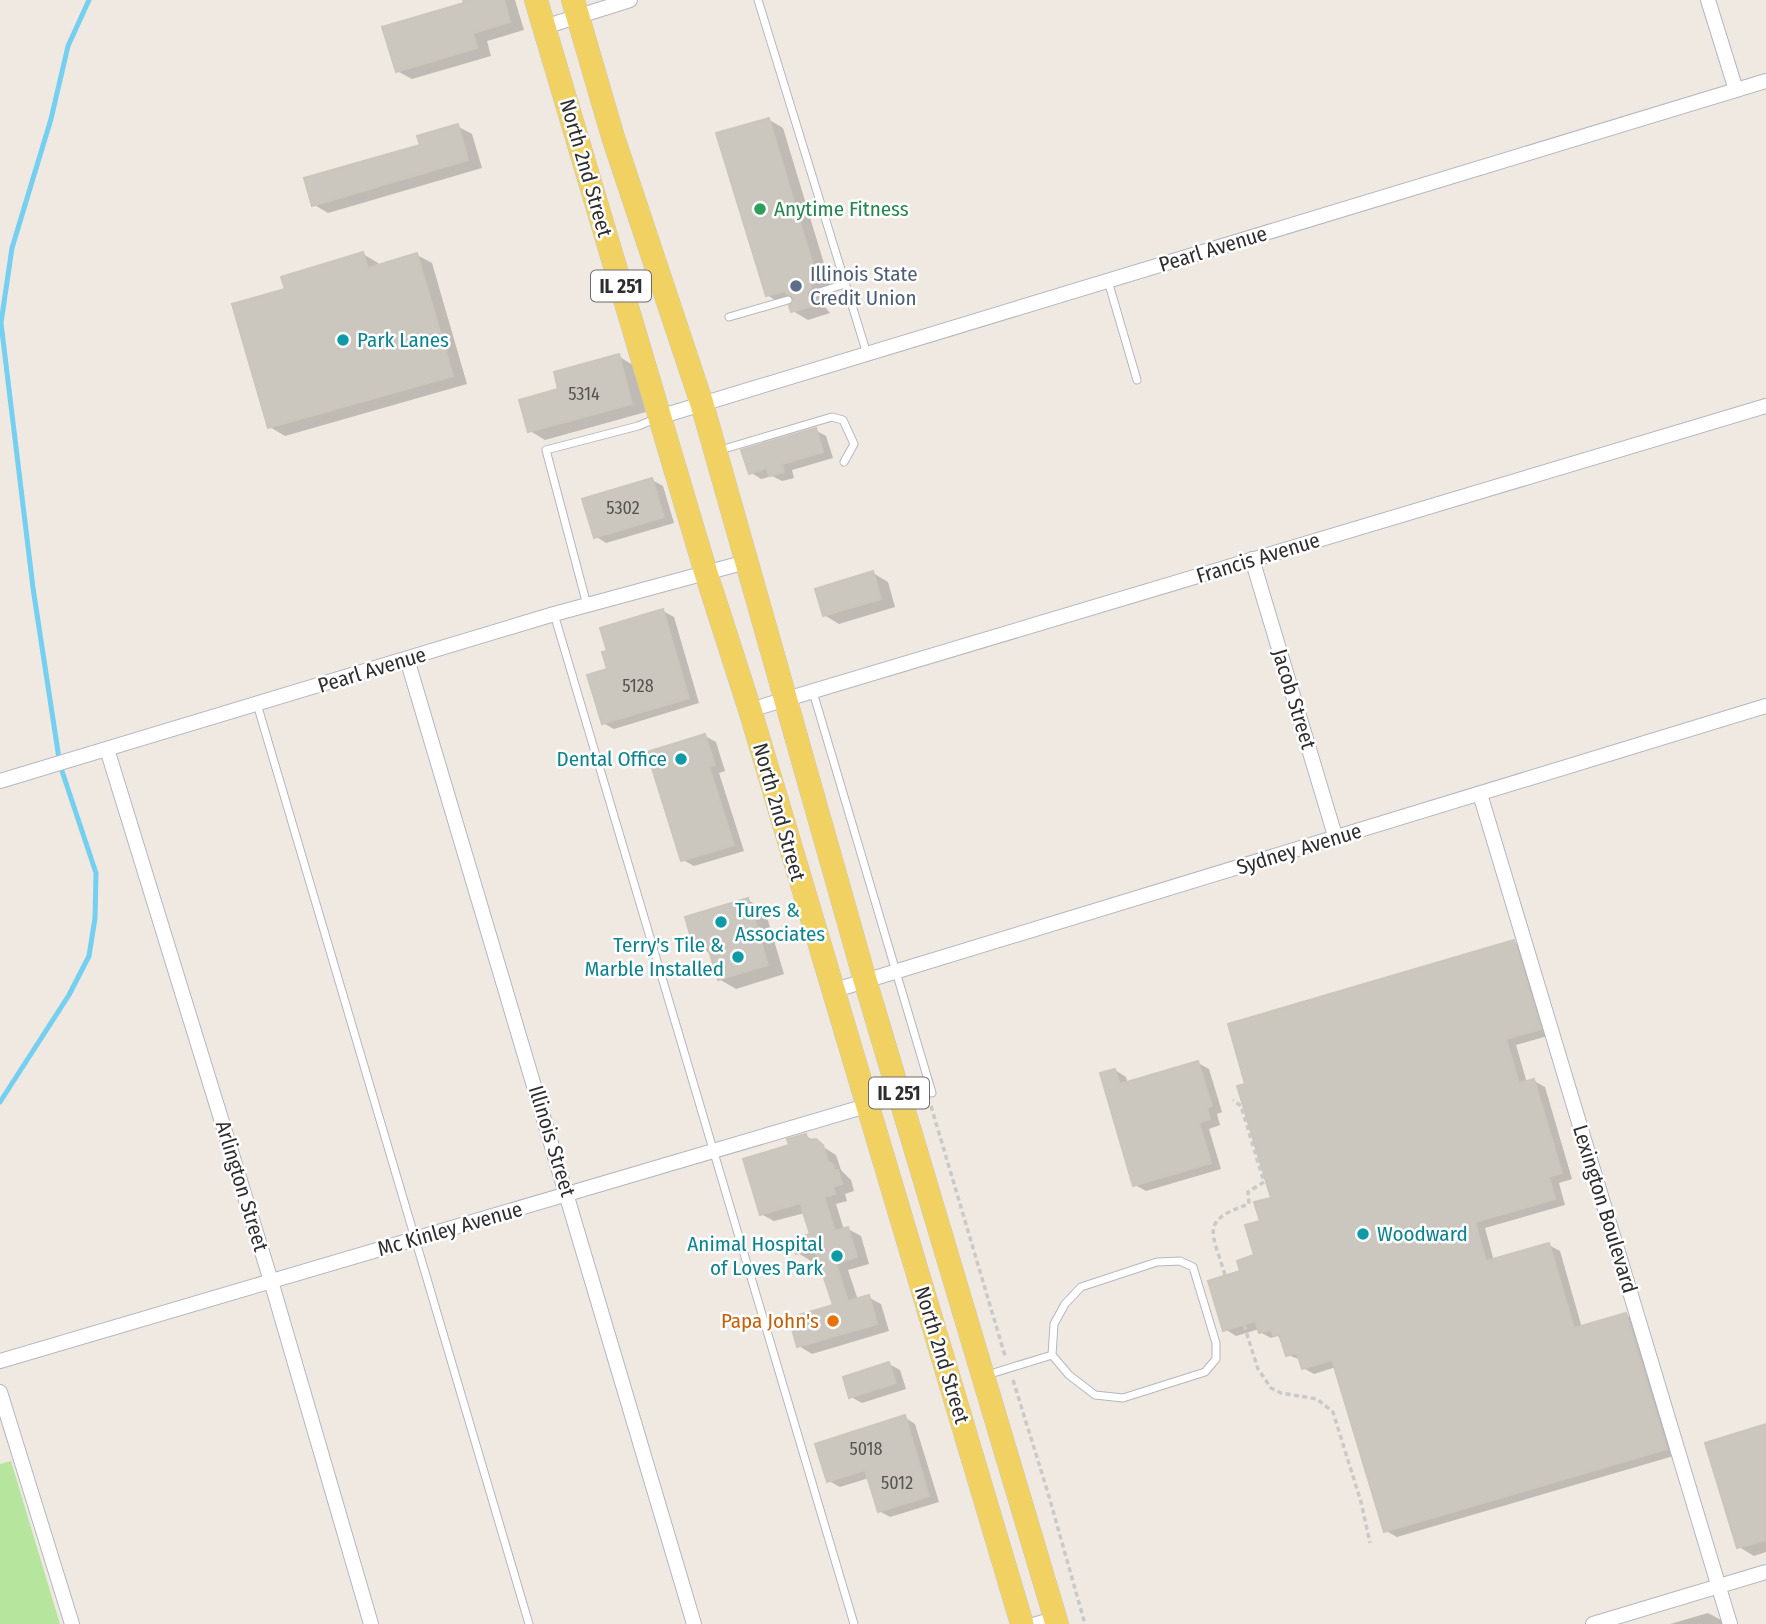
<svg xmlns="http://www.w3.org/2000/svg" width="1766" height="1624" font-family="'Fira Sans Condensed',sans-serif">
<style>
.green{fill:#b6e59e}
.shadow{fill:#0003}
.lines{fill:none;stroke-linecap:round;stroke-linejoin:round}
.stream{stroke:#75cff0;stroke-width:5}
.building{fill:#cbc7bf;stroke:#cbc5ba;stroke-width:2}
.service-casing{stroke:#b4b7c1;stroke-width:9}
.minor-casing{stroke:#b4b7c1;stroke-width:16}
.primary-casing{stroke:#c9c9c9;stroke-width:24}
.path{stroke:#c9c9c9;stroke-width:3.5;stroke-dasharray:5 3.5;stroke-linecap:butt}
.service{stroke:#fff;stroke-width:7}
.minor{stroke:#fff;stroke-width:14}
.primary{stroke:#f2d163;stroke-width:23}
.leisure-dot{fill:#2e9e5b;stroke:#fff;stroke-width:2.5}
.service-dot{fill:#5c6f8a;stroke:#fff;stroke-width:2.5}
.culture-dot{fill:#0f9aa8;stroke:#fff;stroke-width:2.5}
.food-dot{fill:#e8710a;stroke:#fff;stroke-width:2.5}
.labels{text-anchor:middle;stroke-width:5;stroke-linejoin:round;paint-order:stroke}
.number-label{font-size:18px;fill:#555452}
.shield{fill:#fff;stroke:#6d6d6d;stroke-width:2}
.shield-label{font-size:19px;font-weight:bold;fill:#2e2e2e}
.street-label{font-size:21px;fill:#2e2e2e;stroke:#fff}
.leisure-label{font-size:21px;fill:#27864d;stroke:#fff;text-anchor:start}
.service-label{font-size:21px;fill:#4e5e75;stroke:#fff;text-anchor:start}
.culture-label{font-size:21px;fill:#0d838f;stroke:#fff;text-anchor:start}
.food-label{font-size:21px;fill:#c56008;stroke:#fff;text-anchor:end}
</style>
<rect width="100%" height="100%" fill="#efe9e1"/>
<path class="green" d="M11,1461L60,1624H0V1464Z"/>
<g class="shadow">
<path d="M465,0H515L524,30L487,41L491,56L412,79L397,71L466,4Z"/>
<path d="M768,119L783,128L832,290L824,293L825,297L821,302L830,313L808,320L793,311L798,299L782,304L767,295Z"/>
<path d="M457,126L472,134L482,168L328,213L313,204Z"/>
<path d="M363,254L378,263L379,266L417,255L432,263L467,384L285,436L270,427L287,290Z"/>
<path d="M618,356L633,365L646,412L545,440L530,431Z"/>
<path d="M815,430L826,436L833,458L792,470L794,478L782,481L772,476L761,479L750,472Z"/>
<path d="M652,480L663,486L674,523L606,543L595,536Z"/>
<path d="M873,573L888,582L895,607L839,624L824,615Z"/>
<path d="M663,611L674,617L699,703L614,729L603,723L609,670Z"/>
<path d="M705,736L716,742L725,771L719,773L744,851L694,866L683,860Z"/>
<path d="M748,900L765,910L784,974L736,989L719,979L711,954L695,944Z"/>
<path d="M1514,942L1525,948L1551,1035L1516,1045L1527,1083L1534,1081L1545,1087L1572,1179L1559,1183L1565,1205L1485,1228L1494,1261L1549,1245L1560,1251L1582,1328L1626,1315L1637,1321L1677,1455L1397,1537L1386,1531L1336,1367L1314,1374L1303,1368L1301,1360L1288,1355L1283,1340L1277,1336L1271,1338L1260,1332L1259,1329L1236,1336L1225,1329L1242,1272L1257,1257L1262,1222L1273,1199Z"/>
<path d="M1198,1063L1209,1069L1222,1112L1217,1114L1220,1125L1209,1129L1221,1169L1146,1191L1135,1185L1115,1070L1126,1077L1128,1084Z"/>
<path d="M806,1136L836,1155L841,1170L851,1180L854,1191L845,1194L847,1201L836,1204L844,1230L848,1229L861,1236L869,1264L848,1270L858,1300L868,1297L881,1304L889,1331L812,1354L799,1346L835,1307L819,1258L811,1261L798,1253L812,1235L805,1213L774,1221L761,1214L791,1147Z"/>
<path d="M889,1364L900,1370L906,1389L862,1403L851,1397Z"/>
<path d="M904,1417L915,1424L939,1502L890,1517L879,1511L869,1478L840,1487L829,1481Z"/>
<path d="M1766,1426V1552L1754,1556L1739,1547Z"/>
<path d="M1708,1613L1723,1621V1624H1670Z"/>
</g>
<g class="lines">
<path class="stream" d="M0,1102L69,995L89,956L95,918L96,873L60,765L33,588L1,323L12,248L51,119L68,46L89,0"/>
</g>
<g class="building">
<path d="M463,0H504L510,22L473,33L477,48L396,72L382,27L464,3Z"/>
<path d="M769,118L818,282L810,284L811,288L807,293L809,299L815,300L816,305L791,312L789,306L794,301L792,295L786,294L785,291L766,296L716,133Z"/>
<path d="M458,124L468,160L312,206L304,178L420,145L417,136Z"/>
<path d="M363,252L368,268L417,253L453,376L268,428L232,304L285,289L281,277Z"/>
<path d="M619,354L632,404L528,432L519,400L558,389L554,372Z"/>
<path d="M816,428L823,452L782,464L784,472L769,476L767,468L749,474L741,450Z"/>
<path d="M652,478L664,517L594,538L582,499Z"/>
<path d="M873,571L881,599L823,616L815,589Z"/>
<path d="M663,609L689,698L602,724L587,675L607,669L602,652L607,651L600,628Z"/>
<path d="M705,734L715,765L709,767L734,845L681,861L647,752Z"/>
<path d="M748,898L768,965L718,980L706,941L693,945L685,917Z"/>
<path d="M1514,940L1541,1029L1506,1039L1519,1083L1534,1079L1562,1173L1549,1177L1555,1199L1475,1222L1486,1261L1549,1243L1574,1328L1626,1313L1667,1449L1384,1532L1332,1360L1302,1369L1297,1353L1286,1356L1279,1334L1273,1336L1271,1330L1259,1333L1255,1321L1223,1331L1208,1281L1240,1271L1237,1261L1254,1255L1245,1225L1260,1221L1254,1202L1271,1198L1237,1086L1245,1084L1228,1024Z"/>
<path d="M1198,1061L1212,1106L1207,1108L1210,1119L1199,1123L1211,1163L1133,1186L1100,1073L1115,1069L1120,1084Z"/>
<path d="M806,1134L808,1140L816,1139L823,1145L828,1162L833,1164L835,1171L838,1170L842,1184L833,1187L835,1194L824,1197L835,1231L848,1227L857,1257L836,1263L848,1301L869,1295L877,1324L797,1347L789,1318L833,1305L814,1248L796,1254L792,1240L810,1234L800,1203L760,1215L743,1159L789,1145L787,1139Z"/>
<path d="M889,1362L896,1383L849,1398L843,1377Z"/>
<path d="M905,1415L929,1496L878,1512L865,1470L827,1482L815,1444Z"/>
<path d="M1766,1424V1540L1737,1548L1705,1443Z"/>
</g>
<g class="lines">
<g class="service-casing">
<g id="service">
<path d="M758,0L867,354"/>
<path d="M1108,281L1137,380"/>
<path d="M813,294L845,284"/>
<path d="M729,317L788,300"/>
<path d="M717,451L832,417L843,420L854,444L844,462"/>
<path d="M587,605L546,450L638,426L655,419"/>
<path d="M554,614L854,1624"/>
<path d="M813,692L932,1093"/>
<path d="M257,704L529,1624"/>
<path d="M987,1375L1052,1355L1069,1375L1095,1395L1123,1398L1205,1372L1216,1359V1343L1193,1267L1180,1261L1157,1262L1081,1287L1065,1304L1054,1324L1052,1355"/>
</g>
</g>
<g class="minor-casing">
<g id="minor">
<path d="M1708,0L1736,90"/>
<path d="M544,27L630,0"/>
<path d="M659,417L1766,81"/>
<path d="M1252,559L1336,839"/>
<path d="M407,659L694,1624"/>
<path d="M750,710L1766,406"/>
<path d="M107,749L271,1281L371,1624"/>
<path d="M0,781L554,614L746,562"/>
<path d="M1480,794L1730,1624"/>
<path d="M832,991L1766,706"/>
<path d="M0,1361L900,1096"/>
<path d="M0,1392L72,1624"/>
<path d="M1036,1624L1055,1619"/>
<path d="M1593,1624L1766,1572"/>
</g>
</g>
<g class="primary-casing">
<g id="primary">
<path d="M536,0L706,573L750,710L1022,1624"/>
<path d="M573,0L613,137L702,404L865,980L1057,1624"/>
</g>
</g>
<g class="path">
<path d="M931,1106L1005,1356"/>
<path d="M1225,1275C1212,1231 1199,1221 1249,1204L1248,1192L1264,1182L1241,1106L1233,1100"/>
<path d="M1244,1325L1258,1369L1271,1388L1281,1393L1317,1399L1333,1412L1361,1502L1370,1543"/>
<path d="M1013,1380L1048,1493L1085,1624"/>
</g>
<use href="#service" class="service"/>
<use href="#minor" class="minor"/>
<use href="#primary" class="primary"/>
</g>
<circle class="leisure-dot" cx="760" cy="209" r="7"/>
<circle class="service-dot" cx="796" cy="286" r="7"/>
<g class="culture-dot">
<circle cx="343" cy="340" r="7"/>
<circle cx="681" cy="759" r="7"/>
<circle cx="721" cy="922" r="7"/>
<circle cx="738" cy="957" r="7"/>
<circle cx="1363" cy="1234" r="7"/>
<circle cx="837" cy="1256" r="7"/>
</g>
<circle class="food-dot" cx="833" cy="1321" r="7"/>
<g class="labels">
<g class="number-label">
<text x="584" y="400">5314</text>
<text x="623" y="514">5302</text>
<text x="638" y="692">5128</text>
<text x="866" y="1455">5018</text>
<text x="897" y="1489">5012</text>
</g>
<g class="shield">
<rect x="591" y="270.5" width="60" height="31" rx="5"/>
<rect x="869" y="1077.5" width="60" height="31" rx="5"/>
</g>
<g class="shield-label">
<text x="621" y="293">IL 251</text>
<text x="899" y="1100">IL 251</text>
</g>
<g class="street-label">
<text transform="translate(586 168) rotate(74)" y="7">North 2nd Street</text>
<text transform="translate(1213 249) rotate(-17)" y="7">Pearl Avenue</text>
<text transform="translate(1258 558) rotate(-17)" y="7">Francis Avenue</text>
<text transform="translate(372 670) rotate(-17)" y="7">Pearl Avenue</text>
<text transform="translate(1294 699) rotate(73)" y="7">Jacob Street</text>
<text transform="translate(779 812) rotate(74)" y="7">North 2nd Street</text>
<text transform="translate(1299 849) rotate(-17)" y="7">Sydney Avenue</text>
<text transform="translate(552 1141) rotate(73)" y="7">Illinois Street</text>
<text transform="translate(242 1186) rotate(73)" y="7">Arlington Street</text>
<text transform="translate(1605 1209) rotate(73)" y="7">Lexington Boulevard</text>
<text transform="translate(450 1229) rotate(-16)" y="7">Mc Kinley Avenue</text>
<text transform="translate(942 1355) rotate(73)" y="7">North 2nd Street</text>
</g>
<g class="leisure-label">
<text x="774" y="216">Anytime Fitness</text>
</g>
<g class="service-label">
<text x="810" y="281">Illinois State<tspan x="810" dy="24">Credit Union</tspan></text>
</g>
<g class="culture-label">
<text x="357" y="347">Park Lanes</text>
<text x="667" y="766" text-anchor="end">Dental Office</text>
<text x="735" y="917">Tures &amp;<tspan x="735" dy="24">Associates</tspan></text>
<text x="724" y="952" text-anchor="end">Terry's Tile &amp;<tspan x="724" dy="24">Marble Installed</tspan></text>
<text x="1377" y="1241">Woodward</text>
<text x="823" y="1251" text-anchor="end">Animal Hospital<tspan x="823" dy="24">of Loves Park</tspan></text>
</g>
<g class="food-label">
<text x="819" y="1328">Papa John's</text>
</g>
</g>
</svg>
